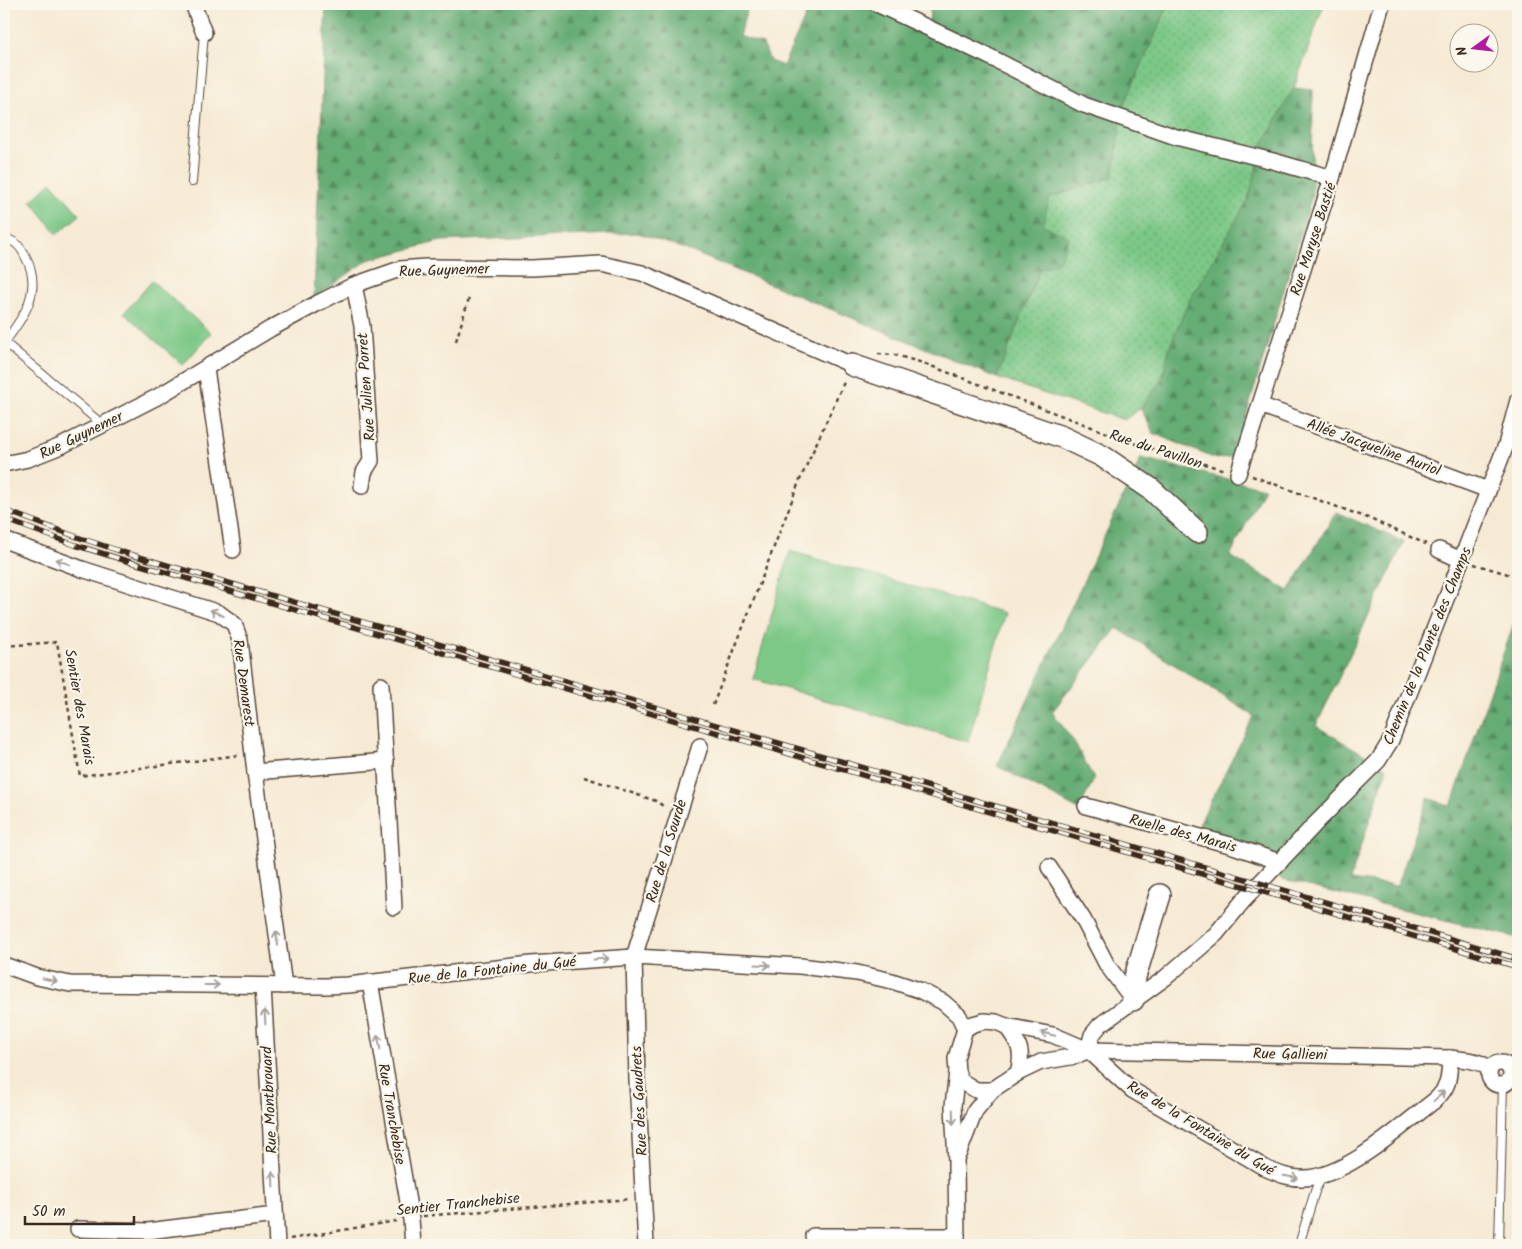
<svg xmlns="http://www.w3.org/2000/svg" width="1522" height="1249" font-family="Kalam,sans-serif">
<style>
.forest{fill:url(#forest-firs);stroke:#506b49}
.garden{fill:url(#garden-dots);stroke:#5c7952}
.pitch{fill:#7cc887;stroke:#5c7952}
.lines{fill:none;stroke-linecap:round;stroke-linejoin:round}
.lane-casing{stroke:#574739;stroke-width:10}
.street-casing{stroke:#574739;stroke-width:18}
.secondary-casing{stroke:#574739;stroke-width:24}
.path{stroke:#574739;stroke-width:2.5;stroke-dasharray:4 4;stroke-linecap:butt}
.lane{stroke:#fff;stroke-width:8}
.street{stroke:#fff;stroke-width:15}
.secondary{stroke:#fff;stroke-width:21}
.rail-casing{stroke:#3b2a1e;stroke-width:5.5}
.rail{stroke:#fbf7ec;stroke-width:4;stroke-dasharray:11;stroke-linecap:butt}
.oneway{stroke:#a79f9a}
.labels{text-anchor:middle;stroke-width:4.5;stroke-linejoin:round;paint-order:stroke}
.street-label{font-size:15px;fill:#3b2a1e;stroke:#fbf7ec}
</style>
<defs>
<pattern id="forest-firs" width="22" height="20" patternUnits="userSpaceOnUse" patternTransform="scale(1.25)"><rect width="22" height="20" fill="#65ac74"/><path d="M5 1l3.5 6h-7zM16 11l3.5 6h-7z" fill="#548c5f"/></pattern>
<pattern id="garden-dots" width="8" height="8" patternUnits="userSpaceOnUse" patternTransform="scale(1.25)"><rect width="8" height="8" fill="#7cc887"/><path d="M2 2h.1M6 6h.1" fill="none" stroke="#67a36e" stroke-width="1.8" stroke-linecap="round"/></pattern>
</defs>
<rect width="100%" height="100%" fill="#fbf7ec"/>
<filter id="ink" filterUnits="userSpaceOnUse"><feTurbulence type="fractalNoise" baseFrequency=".02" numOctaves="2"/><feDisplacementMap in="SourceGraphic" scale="10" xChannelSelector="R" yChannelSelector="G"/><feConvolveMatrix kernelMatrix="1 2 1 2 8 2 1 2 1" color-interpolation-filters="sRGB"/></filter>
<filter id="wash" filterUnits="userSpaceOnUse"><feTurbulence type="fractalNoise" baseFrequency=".0096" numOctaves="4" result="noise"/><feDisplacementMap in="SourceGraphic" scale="20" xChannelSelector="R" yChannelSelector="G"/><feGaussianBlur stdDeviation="1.12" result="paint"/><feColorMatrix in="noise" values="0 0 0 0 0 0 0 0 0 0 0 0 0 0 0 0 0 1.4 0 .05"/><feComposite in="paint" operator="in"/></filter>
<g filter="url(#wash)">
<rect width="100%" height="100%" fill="#f6ead4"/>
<g class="forest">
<path d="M326,4H749L739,36L763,44L770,61L783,66L811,4H870L928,29L931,4H1169L1123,107L1113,177L1049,198L1069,237L1059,262L1040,269L997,378L690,251L638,233L441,241L368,260L314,298Z"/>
<path d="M1294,88L1313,90L1312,196L1234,456L1216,459L1153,433L1141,408L1162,378L1170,345L1189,301L1248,200L1263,144Z"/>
<path d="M1141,458L1264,488L1230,556L1289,591L1336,512L1404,542L1316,726L1387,768L1350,880L1397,886L1428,798L1451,806L1518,611V938L1283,880L1199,824L1254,716L1117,628L1052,712L1075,743L1094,779L1079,810L997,766Z"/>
</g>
<path class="garden" d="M1169,4H1324L1294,88L1263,144L1248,200L1189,301L1170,345L1162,378L1141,408L1124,420L997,378L1040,269L1059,262L1069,237L1043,225L1049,198L1113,177L1123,107Z"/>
<g class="pitch">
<path d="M51,182L80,215L57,234L31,201Z"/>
<path d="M152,281L211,333L183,365L124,313Z"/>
<path d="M790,551L1005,613L968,742L753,679Z"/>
</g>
</g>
<g filter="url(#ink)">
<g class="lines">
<g class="lane-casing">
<g id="lane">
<path d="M192,182L204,33"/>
<path d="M4,238C16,241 21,247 26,258C43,290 24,317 4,343"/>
<path d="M4,342L103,425"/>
<path d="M1299,1245L1316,1188L1324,1175"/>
<path d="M1499,1245L1503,1084"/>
</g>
</g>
<g class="street-casing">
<g id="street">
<path d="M193,4L204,33"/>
<path d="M877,4L988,56L1084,105L1176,137L1273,161L1332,178"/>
<path d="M354,285L362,326L371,461L364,472L362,486"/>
<path d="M206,369L233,550"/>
<path d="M1260,405L1488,490"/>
<path d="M4,464L28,459L61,446L159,396L270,329L318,303L354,285L400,269L426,267L532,268L601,264L642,273L852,365"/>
<path d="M1238,474L1332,178L1382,4"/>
<path d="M4,540L82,569L219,613L234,624L240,640L255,772L284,986"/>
<path d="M1439,550L1461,560"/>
<path d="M381,685L394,907"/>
<path d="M255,772L386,761"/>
<path d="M1086,806L1230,845L1280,862"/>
<path d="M1049,867L1083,919L1107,965L1133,1000"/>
<path d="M4,965L37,977L70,984L326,986L348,985L531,964L634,957L800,966L857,973L892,981L919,990L943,1002L959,1016L965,1029"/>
<path d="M370,982L411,1219L413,1245"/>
<path d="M263,986L277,1245"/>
<path d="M1006,1026C1019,1043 1024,1051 1018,1073"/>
<path d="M1088,1050L1092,1035L1100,1025L1165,978L1216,934L1243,901L1317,822L1378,761L1391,740L1506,445L1518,400"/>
<path d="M1088,1050L1076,1056L1041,1062L1018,1073L992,1090H976L961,1081L957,1072L956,1058L965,1029L973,1024L984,1021L996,1022L1006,1026L1053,1035L1088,1050L1450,1058C1463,1060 1480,1059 1490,1070"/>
<path d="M1088,1050L1132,1090L1267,1169C1279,1174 1291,1179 1304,1178C1347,1177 1401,1126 1434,1101C1450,1087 1449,1077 1450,1058"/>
<circle cx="1500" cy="1074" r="11"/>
<path d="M957,1072L953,1106L956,1161L957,1245"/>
<path d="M958,1155L975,1111L992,1090"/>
<path d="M78,1229L148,1231L275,1215"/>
<path d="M813,1236H957"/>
<path d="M646,1245L637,1080L634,957L700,746"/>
</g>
</g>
<g class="secondary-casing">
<g id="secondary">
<path d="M852,365L1062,437L1102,456L1151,489L1197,532"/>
<path d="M1133,1000L1135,977L1160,895"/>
</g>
</g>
<g class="path">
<path d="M456,341L470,295"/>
<path d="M878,354L895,355L923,363L1139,445L1225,470"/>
<path d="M1252,476L1368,518L1426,544"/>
<path d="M1474,564L1518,577"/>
<path d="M4,646L57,642L80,776L239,755"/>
<path d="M713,705L799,482L845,380"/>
<path d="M584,777L656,801L666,808"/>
<path d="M423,1216L630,1199"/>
<path d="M290,1239L396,1221"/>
</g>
<use href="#lane" class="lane"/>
<use href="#street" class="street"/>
<use href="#secondary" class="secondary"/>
<g class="rail-casing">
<g id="rail">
<path d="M4,510L77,537L129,554L1380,918L1518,959"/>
<path d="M4,519L75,545L127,561L1257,890L1518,967"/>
</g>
</g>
<use href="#rail" class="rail"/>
</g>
<defs><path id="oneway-shaft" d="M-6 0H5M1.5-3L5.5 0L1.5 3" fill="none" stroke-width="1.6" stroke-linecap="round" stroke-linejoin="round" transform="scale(1.25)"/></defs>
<g class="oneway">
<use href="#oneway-shaft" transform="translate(63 562) rotate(-159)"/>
<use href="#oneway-shaft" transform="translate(217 613) rotate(-155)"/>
<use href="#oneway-shaft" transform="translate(277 938) rotate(-98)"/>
<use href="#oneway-shaft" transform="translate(601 959) rotate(-4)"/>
<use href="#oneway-shaft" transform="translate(763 965) rotate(3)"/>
<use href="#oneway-shaft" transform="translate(50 980) rotate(13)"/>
<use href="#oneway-shaft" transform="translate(212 985)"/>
<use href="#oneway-shaft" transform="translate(265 1017) rotate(-93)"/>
<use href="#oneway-shaft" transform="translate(1048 1034) rotate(-166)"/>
<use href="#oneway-shaft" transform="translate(379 1042) rotate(-100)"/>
<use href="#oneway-shaft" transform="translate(1439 1096) rotate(-43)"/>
<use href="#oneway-shaft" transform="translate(953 1117) rotate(88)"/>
<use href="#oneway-shaft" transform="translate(1291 1177) rotate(9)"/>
<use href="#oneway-shaft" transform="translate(273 1179) rotate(-93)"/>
</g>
</g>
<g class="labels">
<g class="street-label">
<text transform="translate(1313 239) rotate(-72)" y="5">Rue Maryse Bastié</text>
<text transform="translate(444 270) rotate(-2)" y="5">Rue Guynemer</text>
<text transform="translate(366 387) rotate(-94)" y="5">Rue Julien Porret</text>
<text transform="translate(81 435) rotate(-26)" y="5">Rue Guynemer</text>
<text transform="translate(1374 447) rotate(20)" y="5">Allée Jacqueline Auriol</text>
<text transform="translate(1156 449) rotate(18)" y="5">Rue du Pavillon</text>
<text transform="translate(1427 646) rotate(-68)" y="5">Chemin de la Plante des Champs</text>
<text transform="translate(244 683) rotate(82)" y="5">Rue Demarest</text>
<text transform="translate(80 707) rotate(80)" y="5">Sentier des Marais</text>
<text transform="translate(1183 833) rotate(15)" y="5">Ruelle des Marais</text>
<text transform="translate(666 851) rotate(-73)" y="5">Rue de la Sourde</text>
<text transform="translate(492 970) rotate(-6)" y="5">Rue de la Fontaine du Gué</text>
<text transform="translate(1290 1054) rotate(1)" y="5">Rue Gallieni</text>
<text transform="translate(269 1100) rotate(-93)" y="5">Rue Montbrouard</text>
<text transform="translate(639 1101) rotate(-93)" y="5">Rue des Gaudrets</text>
<text transform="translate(392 1114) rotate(80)" y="5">Rue Tranchebise</text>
<text transform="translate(1201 1128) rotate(31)" y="5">Rue de la Fontaine du Gué</text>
<text transform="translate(458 1204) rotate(-6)" y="5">Sentier Tranchebise</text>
</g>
</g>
<rect width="1522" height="1249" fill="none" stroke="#fbf7ec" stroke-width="20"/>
<g transform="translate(1474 48) rotate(255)"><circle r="24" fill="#fbf7ec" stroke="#aea59a"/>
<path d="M0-4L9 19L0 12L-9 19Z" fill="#b5179e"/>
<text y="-8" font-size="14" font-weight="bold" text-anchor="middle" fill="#3b2a1e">N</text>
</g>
<path d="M25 1216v8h109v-8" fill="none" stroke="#3b2a1e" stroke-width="2.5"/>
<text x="32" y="1216" font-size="15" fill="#3b2a1e" stroke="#fbf7ec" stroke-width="4" paint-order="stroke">50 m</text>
</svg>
